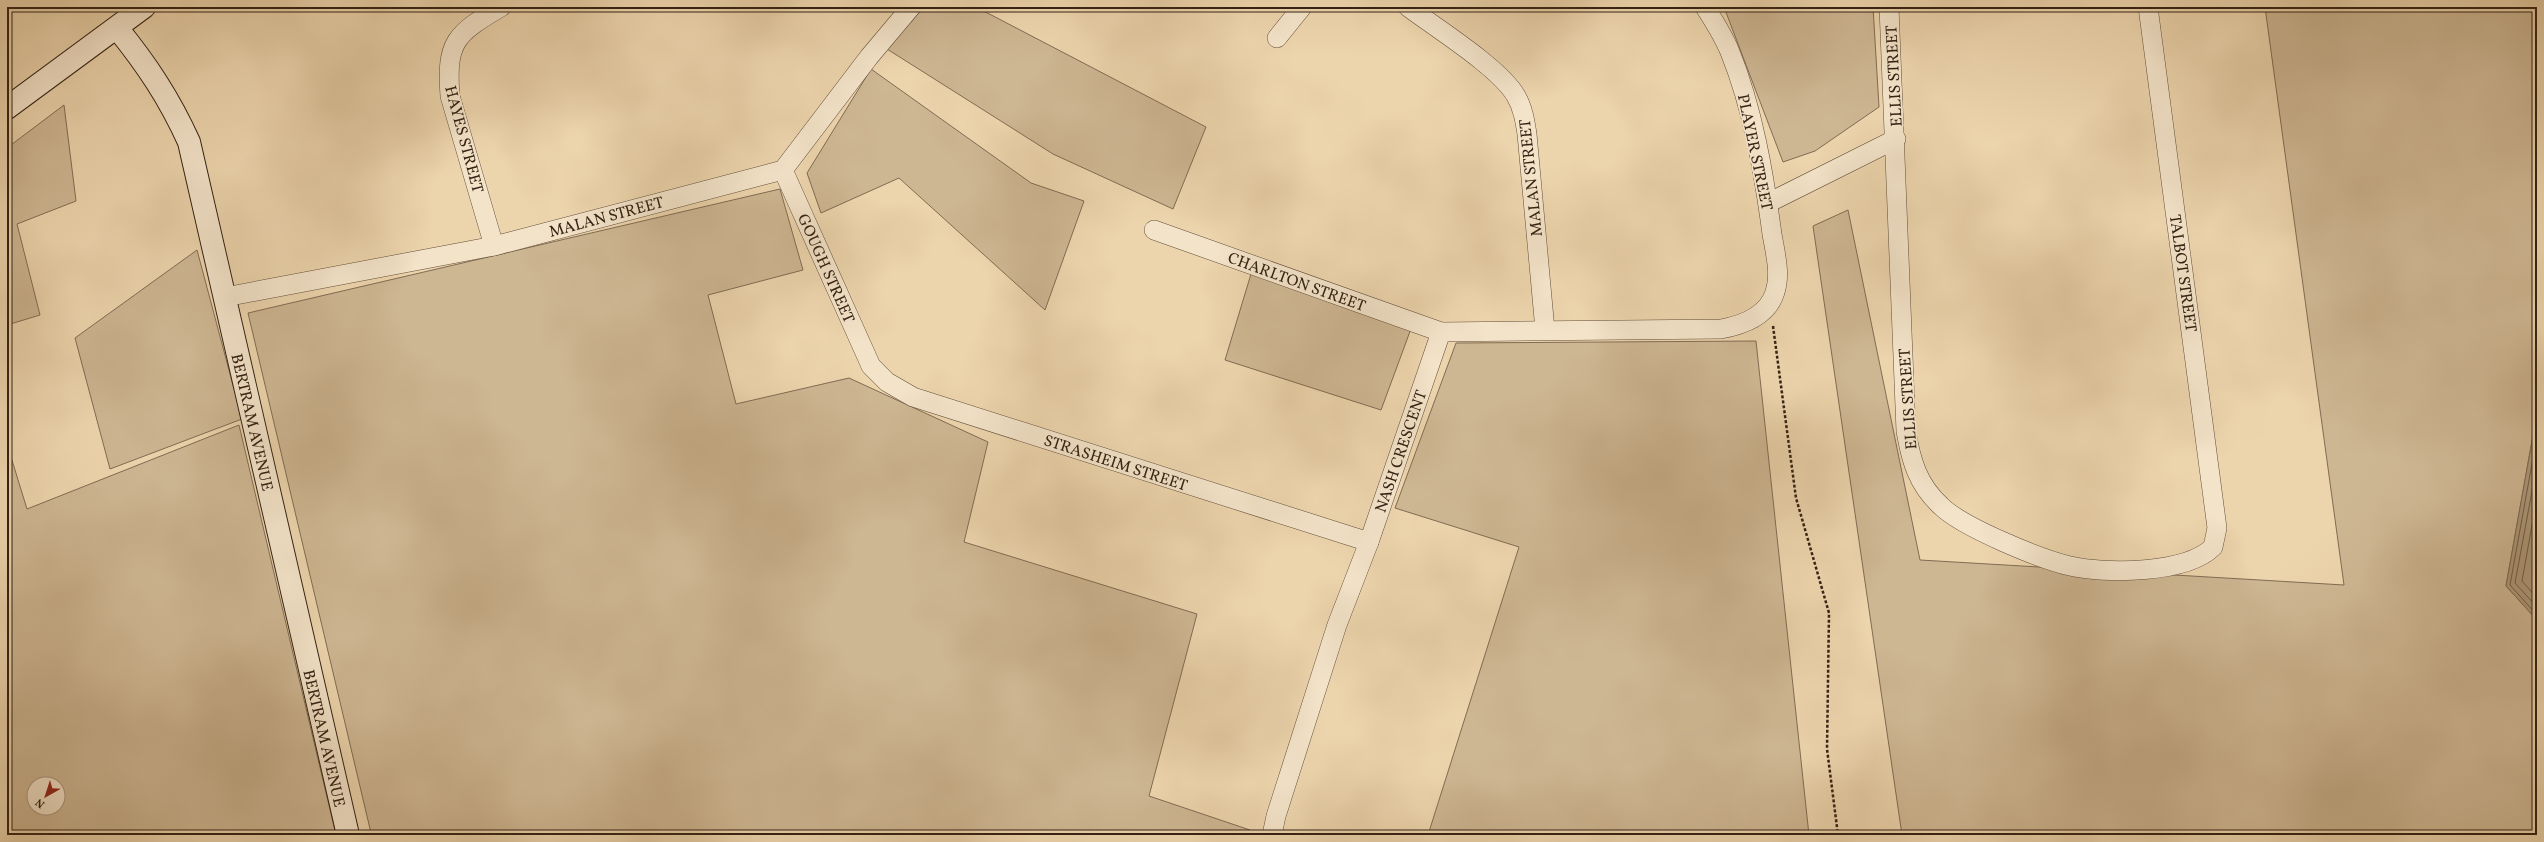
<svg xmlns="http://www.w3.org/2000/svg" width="2544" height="842" font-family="Vollkorn,serif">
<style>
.green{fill:#cdb692;stroke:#806c53;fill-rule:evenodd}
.water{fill:#ad9778;stroke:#7d6850}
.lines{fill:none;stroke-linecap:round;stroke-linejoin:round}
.shore{stroke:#705c46;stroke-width:1}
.street-casing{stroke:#624e3a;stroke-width:20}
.secondary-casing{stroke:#342214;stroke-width:24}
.path{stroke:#342214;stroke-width:2.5;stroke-dasharray:3 2;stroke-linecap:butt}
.street{stroke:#f3e3c9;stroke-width:19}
.secondary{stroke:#f3e3c9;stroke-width:22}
.labels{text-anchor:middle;stroke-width:3.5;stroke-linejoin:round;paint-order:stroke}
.street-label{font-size:16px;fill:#342214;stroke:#f3e3c9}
</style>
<rect width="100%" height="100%" fill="#ecd4ac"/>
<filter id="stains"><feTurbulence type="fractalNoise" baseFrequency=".005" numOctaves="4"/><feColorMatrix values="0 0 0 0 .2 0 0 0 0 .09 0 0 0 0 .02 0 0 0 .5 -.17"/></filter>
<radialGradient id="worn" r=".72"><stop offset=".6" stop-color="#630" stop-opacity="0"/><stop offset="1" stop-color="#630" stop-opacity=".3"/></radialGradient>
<g class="green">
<path d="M924,7H976L1206,127L1173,209L1053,154L887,49Z"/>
<path d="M1724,7H1873L1879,107L1815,151L1783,162Z"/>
<path d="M2265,7H2537V413L2506,586L2537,620V835H1902L1813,226L1848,210L1920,560L2344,585Z"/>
<path d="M871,69L1031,183L1084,201L1045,310L899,178L821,213L807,173Z"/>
<path d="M64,105L76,201L17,224L40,315L7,325V148Z"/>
<path d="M780,189L803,270L708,295L736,404L849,378L988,442L964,542L1197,614L1149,796L1250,830L1249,835H380L371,833L248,313Z"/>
<path d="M197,250L242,419L110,469L75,338Z"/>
<path d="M1251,274L1412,326L1381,410L1225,360Z"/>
<path d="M1756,341L1809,835H1428L1519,547L1395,508L1456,343Z"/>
<path d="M239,425L336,835H7V444L27,509ZM34,784H58V808H34Z"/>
</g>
<path class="water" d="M2537,413V620L2506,586Z"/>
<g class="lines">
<g class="shore">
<path d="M2537,436L2510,585L2537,615"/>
<path d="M2537,464L2515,583L2537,607"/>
<path d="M2537,497L2522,581L2537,598"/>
</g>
<g class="street-casing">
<g id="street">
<path d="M1408,7C1436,28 1500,68 1516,96C1523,108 1525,121 1527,134L1545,330"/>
<path d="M1889,7L1906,431C1911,461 1918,485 1941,506C1962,527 2040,559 2070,566C2105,574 2186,574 2213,547L2217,528L2148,7"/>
<path d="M1277,38L1302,7"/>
<path d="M783,170L871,366L887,382L913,397L1369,542"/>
<path d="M1768,203L1896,139"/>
<path d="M1154,230L1441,332L1721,329C1743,325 1768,316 1775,292C1781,274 1775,252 1772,234C1764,174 1753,109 1730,52C1724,37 1714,21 1705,7"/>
<path d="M494,246L450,96C446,42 455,34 501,7"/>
<path d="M225,297L494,246L783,170L869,57L911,7"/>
<path d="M1272,835L1276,816L1337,625L1369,542L1441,332"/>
</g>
</g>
<g class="secondary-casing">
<g id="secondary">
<path d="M117,28C147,65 169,98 189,142L348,835"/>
<path d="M7,108L144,7"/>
</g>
</g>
<path class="path" d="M1773,326L1796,498L1829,613L1827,749L1838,835"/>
<use href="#street" class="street"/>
<use href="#secondary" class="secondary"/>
</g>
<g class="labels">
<g class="street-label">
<text transform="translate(1893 76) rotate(-93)" y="6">ELLIS STREET</text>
<text transform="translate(465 139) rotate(75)" y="6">HAYES STREET</text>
<text transform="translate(1756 152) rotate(78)" y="6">PLAYER STREET</text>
<text transform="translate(1530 178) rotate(-96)" y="6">MALAN STREET</text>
<text transform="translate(606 216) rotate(-15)" y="6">MALAN STREET</text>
<text transform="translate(827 268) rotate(66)" y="6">GOUGH STREET</text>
<text transform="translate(2184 273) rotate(82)" y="6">TALBOT STREET</text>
<text transform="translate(1297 281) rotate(20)" y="6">CHARLTON STREET</text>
<text transform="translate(1907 399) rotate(-94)" y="6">ELLIS STREET</text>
<text transform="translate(253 422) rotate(77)" y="6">BERTRAM AVENUE</text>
<text transform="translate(1400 451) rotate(-71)" y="6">NASH CRESCENT</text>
<text transform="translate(1116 462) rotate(18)" y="6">STRASHEIM STREET</text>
<text transform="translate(325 738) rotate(77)" y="6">BERTRAM AVENUE</text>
</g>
</g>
<rect width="2544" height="842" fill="none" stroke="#ecd4ac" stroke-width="24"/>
<rect x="8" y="8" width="2528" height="826" fill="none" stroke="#342214" stroke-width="2"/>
<rect x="12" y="12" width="2520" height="818" fill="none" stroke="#342214"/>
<g transform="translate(46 796) rotate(219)"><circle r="19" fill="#f3e3c9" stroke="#a79681"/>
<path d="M0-3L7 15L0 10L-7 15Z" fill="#8f2418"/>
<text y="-6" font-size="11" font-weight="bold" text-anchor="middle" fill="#342214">N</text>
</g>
<rect width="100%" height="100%" filter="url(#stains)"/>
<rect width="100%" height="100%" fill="url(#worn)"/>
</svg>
